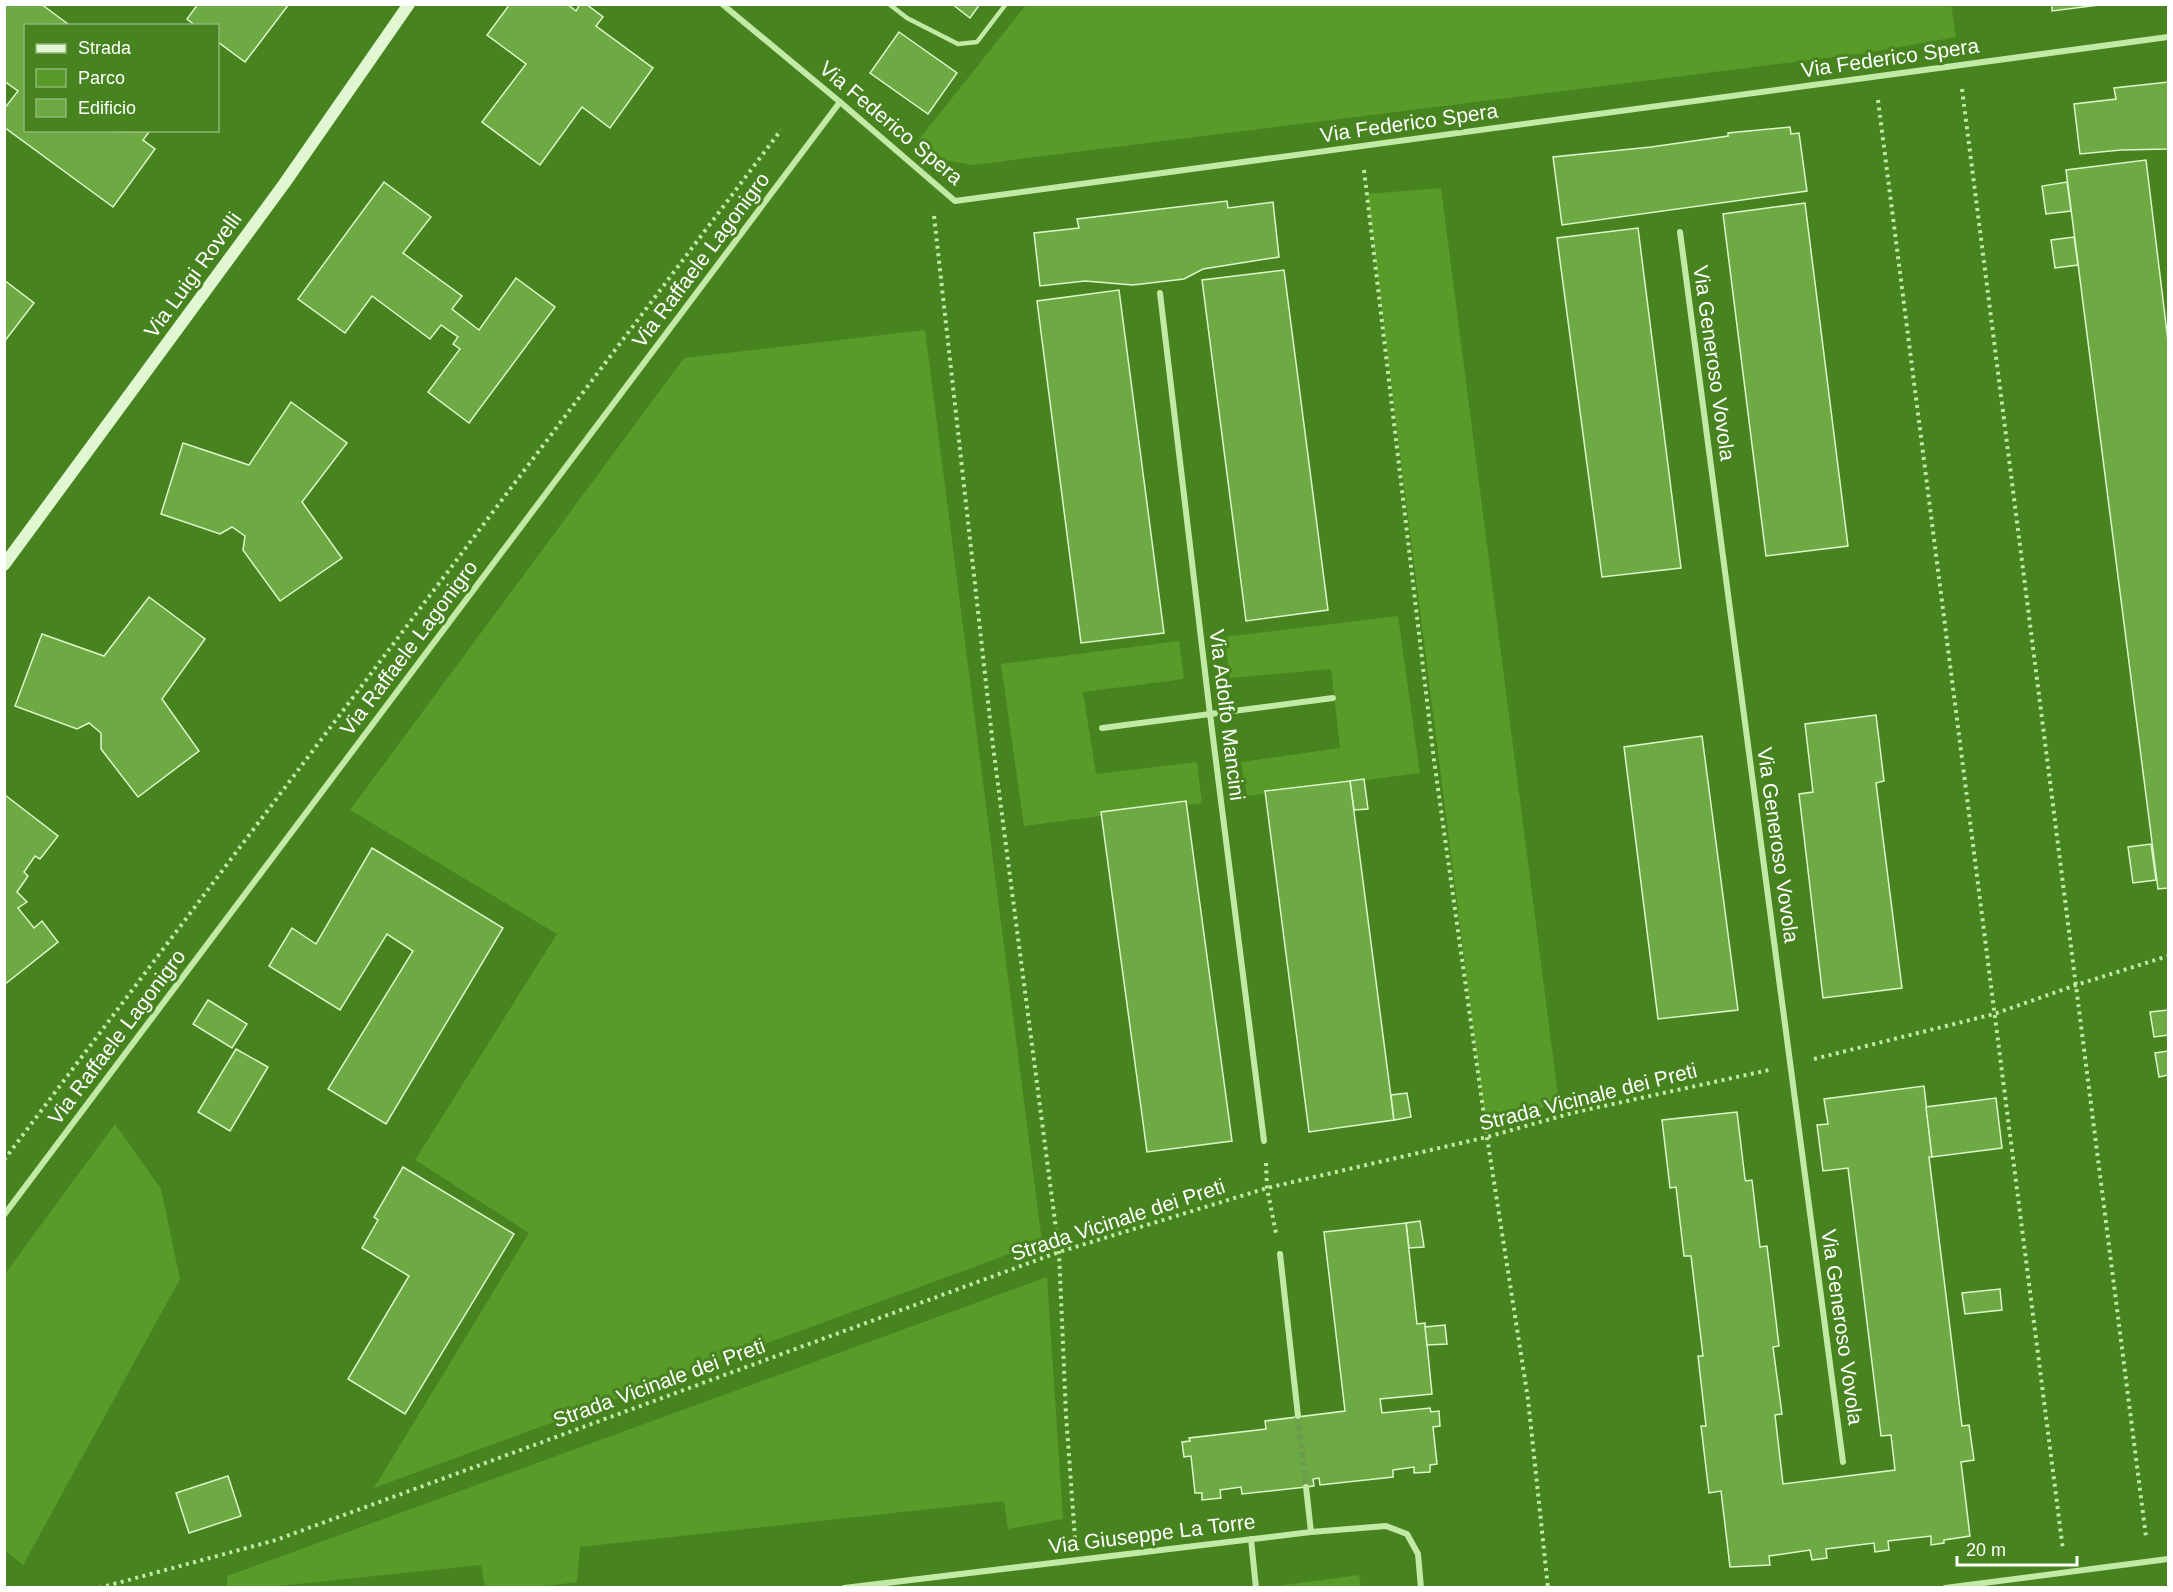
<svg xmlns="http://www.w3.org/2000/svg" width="2173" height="1592" font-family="Arial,sans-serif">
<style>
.green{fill:#589b29}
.building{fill:#6daa43;stroke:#ddf7ca;stroke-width:1.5}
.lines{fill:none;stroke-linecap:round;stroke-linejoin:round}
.street-tunnel{stroke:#6c9c4c;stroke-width:6;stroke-dasharray:6 3;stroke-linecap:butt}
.path{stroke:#c2e9a6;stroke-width:4;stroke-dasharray:3 4.5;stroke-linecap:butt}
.lane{stroke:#c2e9a6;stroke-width:4.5}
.street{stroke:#c2e9a6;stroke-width:6}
.secondary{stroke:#e0f7d1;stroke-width:12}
.labels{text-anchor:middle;stroke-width:6;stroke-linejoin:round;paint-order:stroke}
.street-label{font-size:21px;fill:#fff;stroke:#47831f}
</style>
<rect width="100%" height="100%" fill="#47831f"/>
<g class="green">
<path d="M1951,4L1956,37L1866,53L973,165L944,160L917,142L1026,5Z"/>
<path d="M1441,188L1559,1103L1485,1123L1367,194Z"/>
<path d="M925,330L1042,1242L374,1488L529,1233L415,1160L557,934L350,810L684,358Z"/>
<path d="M1398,616L1420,773L1247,796L1241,762L1340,748L1331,669L1230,678L1224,637Z"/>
<path d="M1179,641L1184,679L1083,692L1096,774L1197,762L1202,803L1024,826L1001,664Z"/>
<path d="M115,1124L161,1189L180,1279L23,1565L5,1551V1274Z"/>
<path d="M1047,1277L1063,1519L1008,1529L1004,1501L580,1547L577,1582L532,1588L485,1587L481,1565L269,1587H227V1576Z"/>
<path d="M1359,1575L1361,1587H1278L1277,1586Z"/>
</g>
<g class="building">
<path d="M4,4H41L68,24L26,26V130L149,132L143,140L155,149L113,207L4,127V109L18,91L4,81Z"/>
<path d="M198,4H289L245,62L218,42V26H196L187,19Z"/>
<path d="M510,4H567L576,11L580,4H586L603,17L596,26L653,68L610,128L582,107L540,165L482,122L526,64L487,35Z"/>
<path d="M952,4H980L970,18Z"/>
<path d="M2052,4H2107L2052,11Z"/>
<path d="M899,32L957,73L928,114L870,73Z"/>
<path d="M2168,82V149L2121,150L2080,154L2074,104L2116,99L2114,88Z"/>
<path d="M1790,127L1791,134L1799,133L1807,191L1562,225L1553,157L1651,147L1728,136V133Z"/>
<path d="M2146,160L2168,341V888L2158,889L2066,170Z"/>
<path d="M384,182L431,217L403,253L462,296L452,309L479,330L516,278L555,307L469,423L428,392L460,349L453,344L458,337L441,325L430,339L372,296L345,333L298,299Z"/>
<path d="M2067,182L2071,211L2046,214L2042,186Z"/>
<path d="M1227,201L1228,208L1273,202L1279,257L1203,269L1184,279L1133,285L1085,281L1040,286L1034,233L1079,228L1077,219Z"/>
<path d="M1805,203L1848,546L1766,556L1723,214Z"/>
<path d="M1638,228L1681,568L1602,577L1557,238Z"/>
<path d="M2074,237L2078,265L2055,268L2051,240Z"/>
<path d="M1284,270L1328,610L1246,621L1202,280Z"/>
<path d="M4,280L34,303L4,342Z"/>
<path d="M1119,290L1164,633L1081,643L1037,301Z"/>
<path d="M291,402L347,443L302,502L342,558L280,601L243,550L245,536L232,527L220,534L161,514L183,443L249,465Z"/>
<path d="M149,597L205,639L162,699L199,751L138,797L101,749V733L89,723L77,729L15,706L42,634L104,656Z"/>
<path d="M1876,715L1884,781L1876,783L1902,988L1823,998L1799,794L1813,792L1805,724Z"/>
<path d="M1702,736L1738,1010L1658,1019L1624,747Z"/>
<path d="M1364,779L1368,809L1354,810L1350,781Z"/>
<path d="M1350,781L1394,1120L1309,1132L1265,791Z"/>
<path d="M5,795L58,836L40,859L35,856L24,872L28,876L17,892L27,902L18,908L34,928L42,921L58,942L4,985Z"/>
<path d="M1186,801L1232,1141L1147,1152L1101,812Z"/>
<path d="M2151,844L2156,880L2133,883L2128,847Z"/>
<path d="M372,848L503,928L386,1124L328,1089L413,951L387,934L340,1010L269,966L292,928L316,944Z"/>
<path d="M208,1000L247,1024L232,1048L193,1024Z"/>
<path d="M2168,1010V1035L2154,1037L2150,1012Z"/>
<path d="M236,1049L268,1067L230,1131L198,1112Z"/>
<path d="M2168,1051V1075L2159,1077L2155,1053Z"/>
<path d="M1924,1086L1932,1157H1929L1962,1426L1969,1425L1974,1460L1961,1462L1970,1536L1944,1540V1543L1931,1545V1536L1888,1541L1889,1550L1875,1552L1874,1543L1826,1549L1827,1558L1812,1560L1810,1550L1769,1556L1770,1565L1730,1567L1721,1491L1709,1493L1701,1426H1706L1698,1356H1703L1691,1256H1684L1676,1187L1670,1188L1662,1120L1737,1112L1745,1179L1746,1181L1752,1180L1760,1247L1767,1246L1779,1346L1773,1347L1782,1414L1775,1415L1783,1484L1895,1470L1891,1435L1881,1436L1848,1168L1823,1171L1817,1125L1828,1124L1824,1099Z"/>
<path d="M1407,1093L1411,1117L1394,1120L1391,1095Z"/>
<path d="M1996,1098L2002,1148L1932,1157L1926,1107Z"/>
<path d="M403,1167L514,1234L405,1414L348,1379L409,1276L362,1248L378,1220L374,1217Z"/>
<path d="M1420,1221L1424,1247L1409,1248L1406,1223Z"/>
<path d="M1406,1223L1417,1324L1425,1323L1432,1394L1380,1399L1382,1413L1430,1408L1431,1412L1439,1411L1440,1426L1433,1427L1437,1464L1430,1465V1472L1414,1473V1467L1393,1470V1477L1320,1485L1319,1478L1313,1479L1314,1486L1306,1487L1242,1494L1241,1487L1220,1490L1221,1498L1202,1500V1493H1195L1191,1456L1184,1457L1182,1442L1190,1441L1189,1438L1266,1429L1265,1421L1345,1411L1324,1232Z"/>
<path d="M2000,1289L2002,1310L1965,1314L1962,1293Z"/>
<path d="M1445,1325L1447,1344L1427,1345L1425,1327Z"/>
<path d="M228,1476L241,1516L189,1533L176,1493Z"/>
</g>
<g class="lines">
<path class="street-tunnel" d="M1298,1416L1306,1487"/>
<g class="path">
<path d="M1962,89L2146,1537"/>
<path d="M1878,100L2063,1550"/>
<path d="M1364,170L1434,760L1487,1137L1528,1399L1548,1588"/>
<path d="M934,216L993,746L1059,1252L1066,1415L1075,1538"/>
<path d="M1814,1059L1994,1014L2076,985L2168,956"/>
<path d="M4,1160L781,130"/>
<path d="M1266,1163L1267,1188L1276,1233"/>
<path d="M99,1588L276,1540L1059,1252L1267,1188L1487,1137L1572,1113L1769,1070"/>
</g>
<path class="lane" d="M889,4L907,18L958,44L977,42L1006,4"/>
<g class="street">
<path d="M722,4L840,102L955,201L2168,37"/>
<path d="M1680,232L1843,1462"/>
<path d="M1160,293L1210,714L1264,1141"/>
<path d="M1102,728L1333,698"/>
<path d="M4,1215L840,102"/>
<path d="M1280,1254L1298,1416"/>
<path d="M1306,1487L1311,1532"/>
<path d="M1251,1539L1256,1588"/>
<path d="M844,1588L1311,1532L1386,1526L1407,1534L1418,1554L1421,1588"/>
<path d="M1945,1588L2168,1559"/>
</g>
<path class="secondary" d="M4,565L284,184L409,4"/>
</g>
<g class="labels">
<g class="street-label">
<text transform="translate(1890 58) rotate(-8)" y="7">Via Federico Spera</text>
<text transform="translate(891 123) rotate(40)" y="7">Via Federico Spera</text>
<text transform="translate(1409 123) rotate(-8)" y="7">Via Federico Spera</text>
<text transform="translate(701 260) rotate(-53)" y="7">Via Raffaele Lagonigro</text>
<text transform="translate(193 275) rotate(-54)" y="7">Via Luigi Rovelli</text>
<text transform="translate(1714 363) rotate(82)" y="7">Via Generoso Vovola</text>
<text transform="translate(409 648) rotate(-53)" y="7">Via Raffaele Lagonigro</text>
<text transform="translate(1227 715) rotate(83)" y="7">Via Adolfo Mancini</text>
<text transform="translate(1778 845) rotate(82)" y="7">Via Generoso Vovola</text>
<text transform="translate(117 1037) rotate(-53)" y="7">Via Raffaele Lagonigro</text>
<text transform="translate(1588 1097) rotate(-14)" y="7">Strada Vicinale dei Preti</text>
<text transform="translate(1118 1220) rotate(-18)" y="7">Strada Vicinale dei Preti</text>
<text transform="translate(1842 1327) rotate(82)" y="7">Via Generoso Vovola</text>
<text transform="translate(659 1383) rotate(-20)" y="7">Strada Vicinale dei Preti</text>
<text transform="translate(1152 1534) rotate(-7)" y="7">Via Giuseppe La Torre</text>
</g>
</g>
<rect width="2173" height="1592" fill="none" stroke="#ffffff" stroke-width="12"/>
<rect x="24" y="24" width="195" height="108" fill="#47831f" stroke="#91b579" stroke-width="1.5"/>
<rect x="36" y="44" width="30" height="9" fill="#e0f7d1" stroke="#91b579" stroke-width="1.5"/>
<text x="78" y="54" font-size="18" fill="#ffffff">Strada</text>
<rect x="36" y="69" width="30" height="18" fill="#589b29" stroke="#91b579" stroke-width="1.5"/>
<text x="78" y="84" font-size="18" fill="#ffffff">Parco</text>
<rect x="36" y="99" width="30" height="18" fill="#6daa43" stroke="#91b579" stroke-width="1.5"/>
<text x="78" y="114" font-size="18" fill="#ffffff">Edificio</text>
<path d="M1957 1556v9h120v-9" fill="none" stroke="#ffffff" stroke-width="3"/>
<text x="1966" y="1556" font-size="18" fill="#ffffff" stroke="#47831f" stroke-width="4.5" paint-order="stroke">20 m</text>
</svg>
